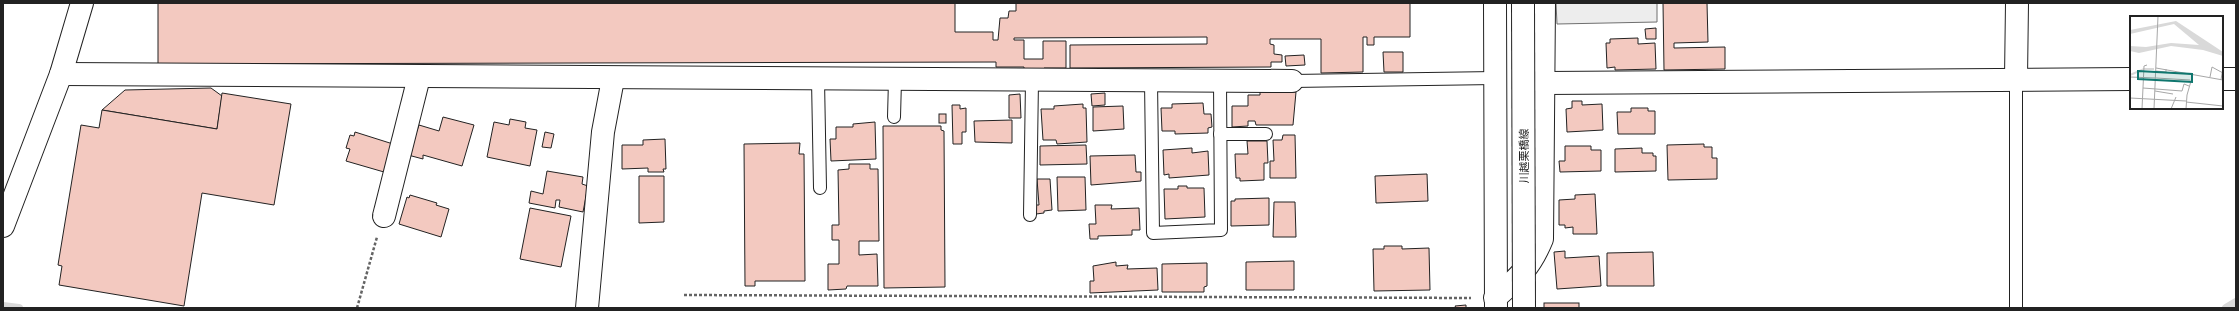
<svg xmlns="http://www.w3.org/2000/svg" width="2239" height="311" font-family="Commissioner,'Noto Sans JP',sans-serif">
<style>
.parking{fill:#ededed;stroke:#6f6f6f}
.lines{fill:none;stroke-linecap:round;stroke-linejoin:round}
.stream{stroke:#d9d9d9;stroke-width:8}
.building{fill:#f3c9c0;stroke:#222}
.service-casing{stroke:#222;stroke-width:14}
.minor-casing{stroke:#222;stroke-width:24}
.path{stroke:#646464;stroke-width:2.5;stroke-dasharray:3 2;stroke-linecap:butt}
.service{stroke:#fff;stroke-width:12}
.minor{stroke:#fff;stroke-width:22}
.primary-bridge-casing{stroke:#222;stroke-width:24;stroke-linecap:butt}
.primary-bridge{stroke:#fff;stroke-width:22}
.labels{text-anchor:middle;stroke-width:3;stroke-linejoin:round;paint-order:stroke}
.street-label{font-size:11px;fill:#222;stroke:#fff}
.inset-river{fill:none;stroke:#d9d9d9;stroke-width:2}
.inset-road{fill:none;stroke:#a7a7a7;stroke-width:1}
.view{fill:#0f766e;fill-opacity:0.15;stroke:#0f766e;stroke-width:2}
.inset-edge{fill:none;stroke:#222;stroke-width:2}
</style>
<rect width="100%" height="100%" fill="#fff"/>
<path class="parking" d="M1556,3H1657V22L1557,24Z"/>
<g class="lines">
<g class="stream">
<path d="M3,306L19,308"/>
<path d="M2226,308L2236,302"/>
</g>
</g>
<g class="building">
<path d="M158,3H955V32H993V40H998L1000,18H1008L1009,11H1016V3H1410V37H1374V45H1367V37H1363V72L1321,73V39H1270V44L1274,45V54L1282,55V62H1271V67L1070,68V45L1207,44V37L1014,38V40H1024V59H1043V41H1066V68H1044V71H1024V67H996V62L158,64Z"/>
<path d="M1663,3H1707L1708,42L1674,43V48L1725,47V69L1664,70Z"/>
<path d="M1656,28V39H1646L1645,29Z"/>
<path d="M1638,38V44L1655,43L1656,69L1615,70V67L1607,68L1606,43H1610V39Z"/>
<path d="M1383,52H1403V72H1384Z"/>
<path d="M1304,55L1305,65L1286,66L1285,56Z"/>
<path d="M211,88L222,96L217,129L102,110L125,90Z"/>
<path d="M1260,92H1296L1293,125H1256L1255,121H1248V126L1232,127V106H1248V95H1260Z"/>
<path d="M222,93L291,104L274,205L202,193L184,306L59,285L62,266L58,265L81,125L99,128L102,110L217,129Z"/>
<path d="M1105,93V105L1092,106L1091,94Z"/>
<path d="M1020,94L1021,118H1009V95Z"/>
<path d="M1572,101H1582V105L1602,104L1603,130L1567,132L1566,109L1572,108Z"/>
<path d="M1203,103L1204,114H1211L1212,127L1208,128V133L1175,134V131H1162L1161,108H1172V104Z"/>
<path d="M1083,104V108H1086L1087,142L1057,144L1056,140H1043L1041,109H1054V106Z"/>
<path d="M952,105H960V109L966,108V132H962V144H953Z"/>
<path d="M1123,106L1124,129L1093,131V107Z"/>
<path d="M1631,108H1648V111H1655V134H1618L1617,112H1631Z"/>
<rect x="939" y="114" width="7" height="9"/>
<path d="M443,117L474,125L462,166L423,155V159L408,155L419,125L439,131Z"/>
<path d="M510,119L526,122L525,128L537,130L530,166L487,157L494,122L509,125Z"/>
<path d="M1012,120V143L975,142L974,121Z"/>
<path d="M875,122L876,159L831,161L830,139H836V127H853V124Z"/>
<path d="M883,126H941V130L944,131L945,287L884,288Z"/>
<path d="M355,132L393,144L384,172L346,161L350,149L346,148L350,135L354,136Z"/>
<path d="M545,132L554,134L551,148L542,147Z"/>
<path d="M1283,135H1295L1296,178H1270V161H1274L1273,140H1282Z"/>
<path d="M665,139L666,169H663L664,172H648V168L622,169V145H643V140Z"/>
<path d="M1247,141H1267L1268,163H1264V180L1240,181V178H1236L1235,154H1248Z"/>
<path d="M800,143L799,154H804L805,281H755V286H745L744,144Z"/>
<path d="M1704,144V147H1712V158H1717V179L1668,180L1667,145Z"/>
<path d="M1086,145L1087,164L1040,165V146Z"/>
<path d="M1565,146H1591V150H1601V171L1560,172L1559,161H1565Z"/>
<path d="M1192,148V153L1208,151L1209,175L1169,178V174L1164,175L1163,150Z"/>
<path d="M1642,148V153H1653V156H1656V171L1615,172V149Z"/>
<path d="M1135,155L1136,172H1141V181L1091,185L1090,156Z"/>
<path d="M849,164H870V169H878L879,241H859V255L877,254L878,286H847L846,289L828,290V264H839V240H832V225H839L838,170L849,169Z"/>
<path d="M547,171L583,177L582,184L588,186L583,212L559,207L560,200H556L555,208L529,203L531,191L543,194Z"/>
<path d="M1427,174L1428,201L1376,203L1375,176Z"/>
<path d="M639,176H664V222L639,223Z"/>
<path d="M1057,177H1085L1086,210L1058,211Z"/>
<path d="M1037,179H1050L1052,210L1044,211V213L1036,214V205H1039Z"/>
<path d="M1178,186H1187V188H1204L1205,217L1165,219L1164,189H1178Z"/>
<path d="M1595,194L1597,234H1573V227L1565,228V225H1559V200L1575,199V195Z"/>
<path d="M410,195L437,203L436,205L449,209L441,237L399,224L407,197L409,198Z"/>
<path d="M1269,198V225L1231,226V201H1235V199Z"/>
<path d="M1274,202H1295L1296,237H1273Z"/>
<path d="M1095,205H1112L1111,209L1139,208L1140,230H1132V235L1098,236V239H1090L1089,224H1096Z"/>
<path d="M530,208L571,216L561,267L520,259Z"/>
<path d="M1384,246H1402V249L1429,248L1430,290L1374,291L1373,249H1384Z"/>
<path d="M1565,251V258L1599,256L1601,286L1557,289L1554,252Z"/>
<path d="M1653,252L1654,286H1607V253Z"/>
<path d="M1294,261V290H1246V262Z"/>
<path d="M1116,262V266L1128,265L1127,269L1157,268L1158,290L1090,293V281H1094L1093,266Z"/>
<path d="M1207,263V286L1204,287V292H1162V264Z"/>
<rect x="1544" y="303" width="35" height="5"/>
<path d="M1466,305V308H1456L1455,306Z"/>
</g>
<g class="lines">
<g class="service-casing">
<g id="service">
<path d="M2016,78V308"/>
<path d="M818,80L820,188"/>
<path d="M1151,81L1153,233L1221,230L1220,81"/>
<path d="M1292,81L1495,78"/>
<path d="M894,117L895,80"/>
<path d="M1220,134H1266"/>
<path d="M1030,215L1032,81"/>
</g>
</g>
<g class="minor-casing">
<g id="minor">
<path d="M1495,3L1496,308"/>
<path d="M61,74L1292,81"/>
<path d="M2016,78L2017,3"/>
<path d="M2222,79H2236"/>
<path d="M1545,83L2131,79"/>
<path d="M384,216L419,77"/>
<path d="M3,226L61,74L82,3"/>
<path d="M1495,298C1519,277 1530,268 1542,239L1544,3"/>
<path d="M587,308L603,132L613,79"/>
</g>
</g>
<g class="path">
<path d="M684,295L1471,298"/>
<path d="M357,308L377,237"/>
</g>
<use href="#service" class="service"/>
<use href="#minor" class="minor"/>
<g class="primary-bridge-casing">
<path id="primary-bridge" d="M1523,3L1524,308"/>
</g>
<use href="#primary-bridge" class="primary-bridge"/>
</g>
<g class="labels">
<g class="street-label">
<text transform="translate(1524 156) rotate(-90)" y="4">川越栗橋線</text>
</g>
</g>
<g transform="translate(2130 16)">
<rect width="93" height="93" fill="#fff"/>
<path d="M46,5L93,36V40L73,34L41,30L9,37L0,35V30L16,31L41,27L69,29L44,8L0,18V14Z" fill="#d9d9d9"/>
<path class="inset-river" d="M0,59L14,53H24"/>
<path class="inset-road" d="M26,52L93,64M26,55L36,56V53M0,61L25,62M80,61L82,51L93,57M26,62L60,64M91,64L93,51M13,72L52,75L54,68L59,70M25,75L43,78M0,82L56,85M56,86L93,90M12,93L14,50L17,49M24,93L28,0M41,93L46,81M56,93L57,79L63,58"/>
<path class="view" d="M8,55L62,58V66L8,63Z"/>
<rect width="93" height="93" class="inset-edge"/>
</g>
<rect width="2239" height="311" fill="none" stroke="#222222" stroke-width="8"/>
</svg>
